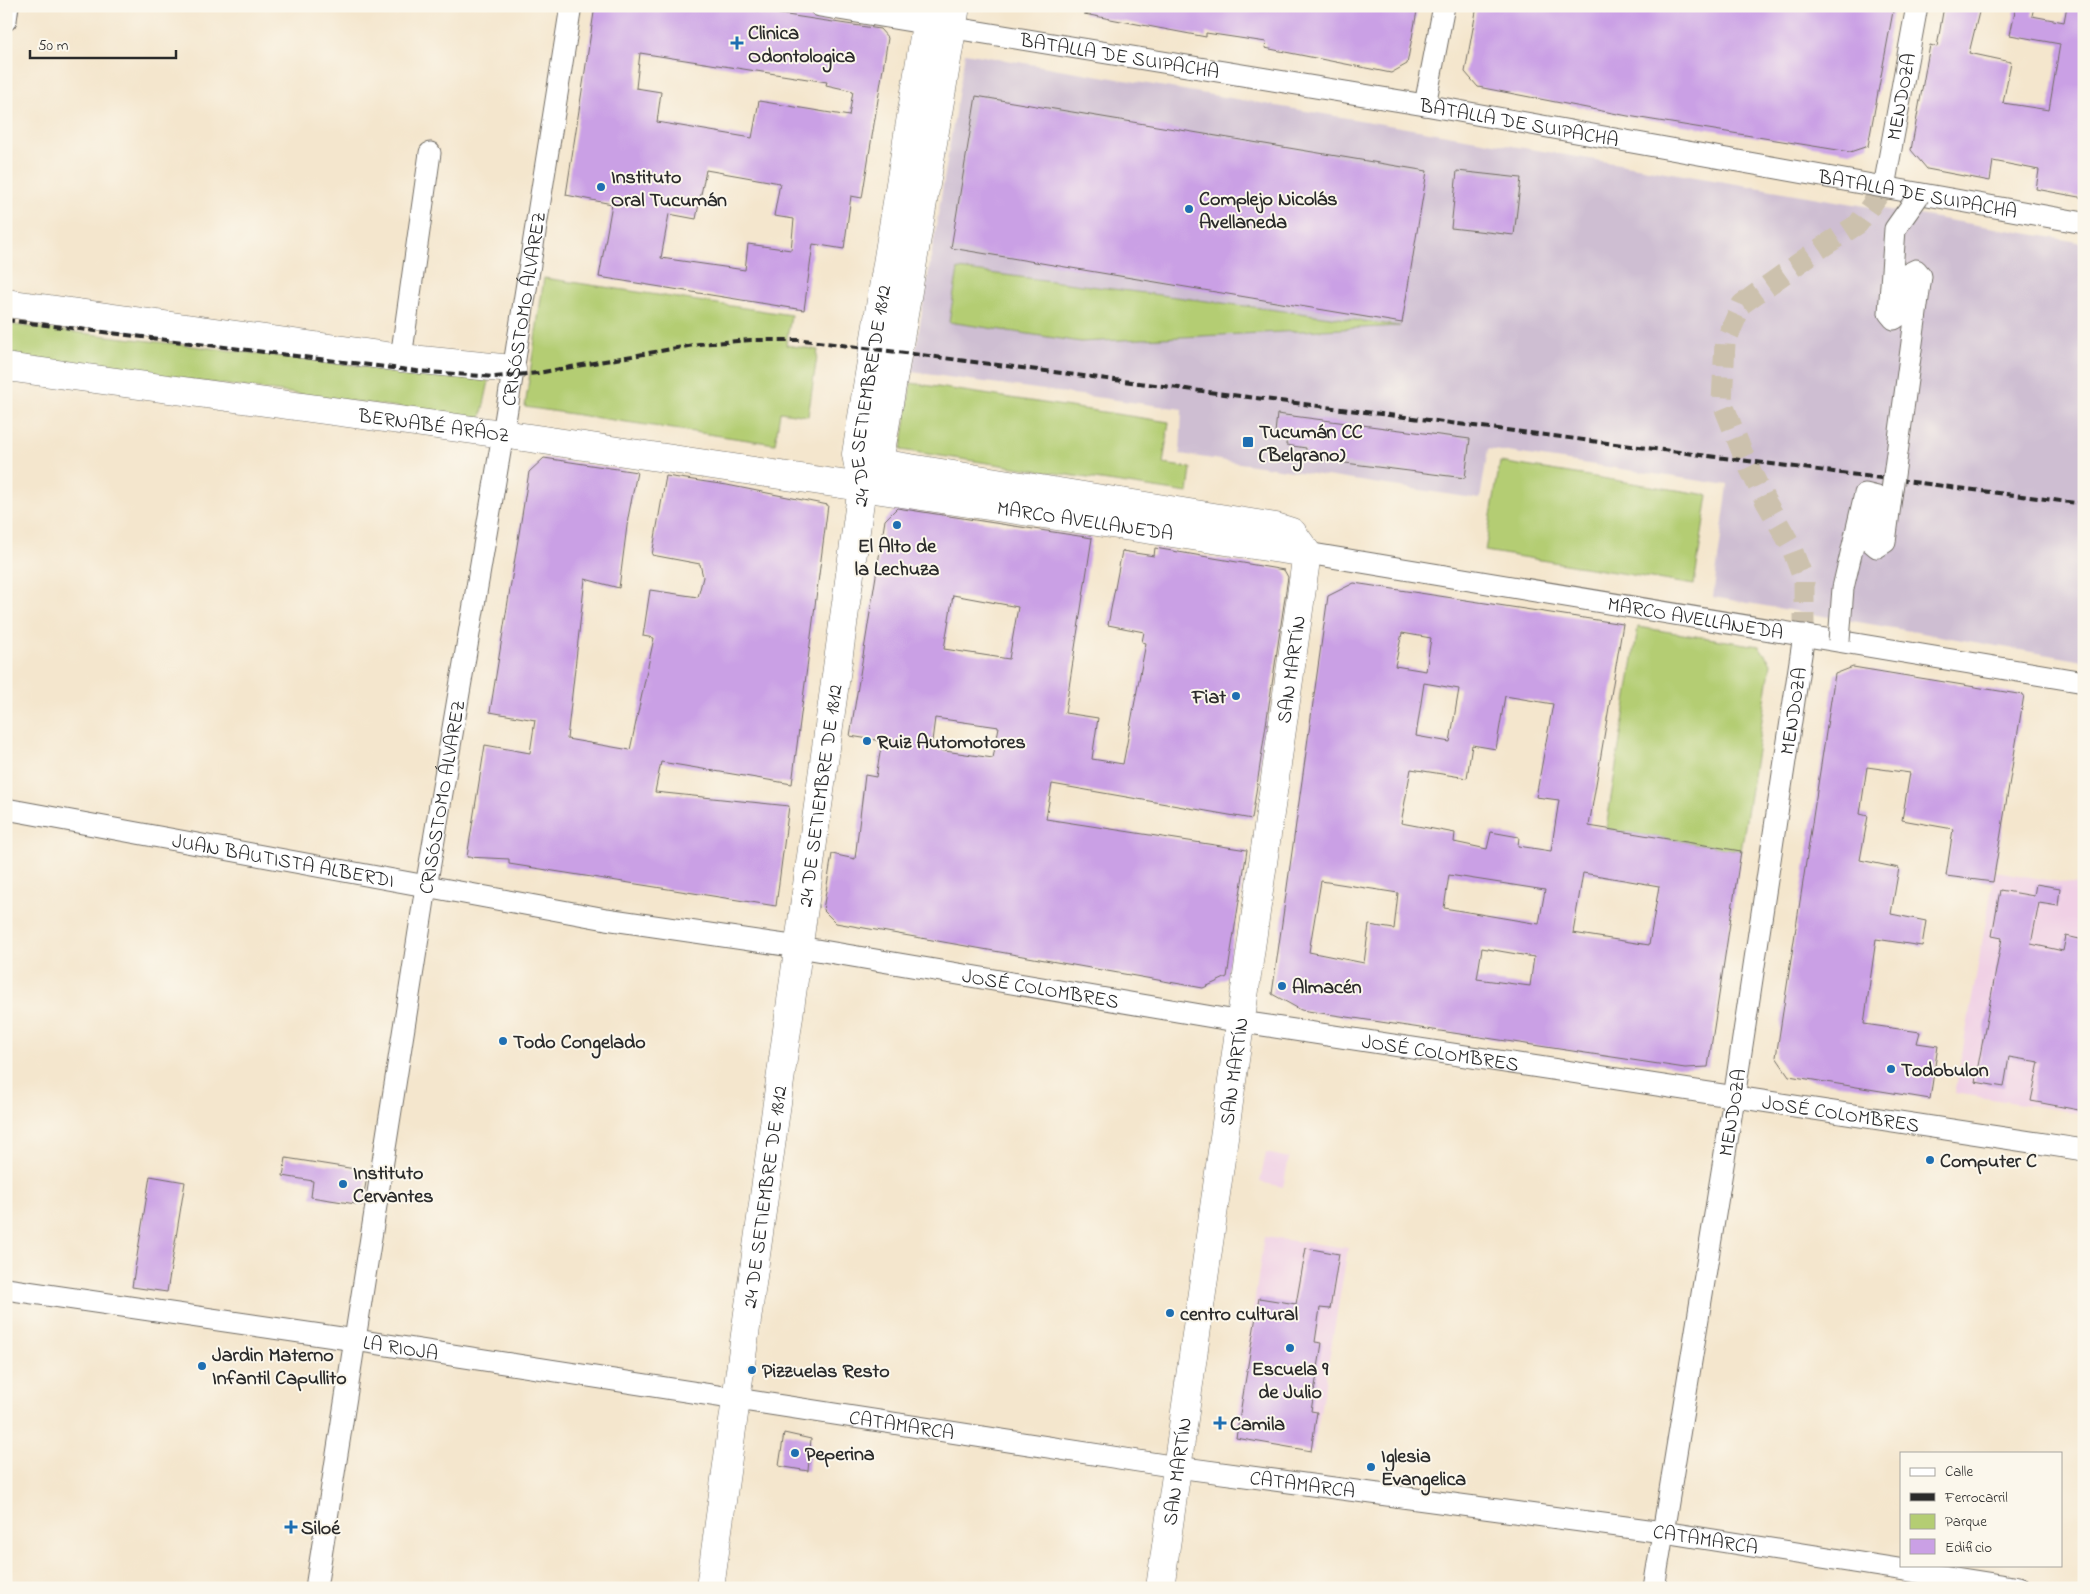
<svg xmlns="http://www.w3.org/2000/svg" width="2090" height="1594" font-family="'Indie Flower',sans-serif">
<style>
.built{fill:#f0d0e5}
.industrial{fill:#cebed2}
.green{fill:#b4cd73;stroke:#707c4f}
.building{fill:#caa0e5;fill-rule:evenodd}
.lines{fill:none;stroke-linecap:round;stroke-linejoin:round}
.street-tunnel{stroke:#ccc1ad;stroke-width:21;stroke-dasharray:21 11;stroke-linecap:butt}
.street-casing{stroke:#716c64;stroke-width:23}
.secondary-casing{stroke:#716c64;stroke-width:29}
.primary-casing{stroke:#716c64;stroke-width:29}
.street{stroke:#fff;stroke-width:21}
.secondary{stroke:#fff;stroke-width:28}
.primary{stroke:#fff;stroke-width:28}
.rail{stroke:#2b2b2b;stroke-width:4;stroke-dasharray:8 4;stroke-linecap:butt}
.street-bridge-casing{stroke:#716c64;stroke-width:23;stroke-linecap:butt}
.street-bridge{stroke:#fff;stroke-width:21}
.poi-dot{fill:#1f6fb2;stroke:#fbf7ec;stroke-width:2}
.labels{text-anchor:middle;stroke-width:4;stroke-linejoin:round;paint-order:stroke}
.poi-label{font-size:20px;font-weight:bold;fill:#2b2b2b;stroke:#fbf7ec;text-anchor:start}
.street-label{font-size:20px;fill:#2b2b2b;stroke:#fbf7ec}
</style>
<rect width="100%" height="100%" fill="#fbf7ec"/>
<filter id="ink" filterUnits="userSpaceOnUse"><feTurbulence type="fractalNoise" baseFrequency=".02" numOctaves="2"/><feDisplacementMap in="SourceGraphic" scale="10" xChannelSelector="R" yChannelSelector="G"/><feConvolveMatrix kernelMatrix="1 2 1 2 8 2 1 2 1" color-interpolation-filters="sRGB"/></filter>
<filter id="wash" filterUnits="userSpaceOnUse"><feTurbulence type="fractalNoise" baseFrequency=".0096" numOctaves="4" result="noise"/><feDisplacementMap in="SourceGraphic" scale="20" xChannelSelector="R" yChannelSelector="G"/><feGaussianBlur stdDeviation="1.12" result="paint"/><feColorMatrix in="noise" values="0 0 0 0 0 0 0 0 0 0 0 0 0 0 0 0 0 1.4 0 .05"/><feComposite in="paint" operator="in"/></filter>
<g filter="url(#wash)">
<rect width="100%" height="100%" fill="#f4e6cd"/>
<g class="built">
<path d="M1995,871L2084,886V1114L1955,1093Z"/>
<path d="M1266,1153L1289,1158L1283,1187L1260,1182Z"/>
<path d="M1264,1237L1348,1248L1313,1453L1234,1440Z"/>
</g>
<path class="industrial" d="M965,53L2084,243V661L1713,597L1728,485L1488,449L1480,499L1180,454L1182,409L912,372Z"/>
<g class="green">
<path d="M958,269L1400,326L1081,342L949,322Z"/>
<path d="M544,278L791,315L786,345L818,350L808,416L780,412L775,444L525,407Z"/>
<path d="M6,324L489,381L481,418L6,356Z"/>
<path d="M911,383L1169,422L1163,464L1191,468L1188,493L901,450Z"/>
<path d="M1500,462L1708,495L1694,585L1485,551Z"/>
<path d="M1638,627L1759,646L1771,663L1741,851L1606,829Z"/>
</g>
<g id="blocks">
<g class="building">
<path d="M595,6H727L880,29L888,38L862,198L851,196L844,249L813,244L804,310L599,277L612,204L566,195ZM640,53L827,82L826,85L853,91L849,116L759,101L752,138L657,122L661,92L636,88ZM706,170L780,183L774,216L794,219L791,250L748,244L745,270L661,258L669,214L696,219Z"/>
<path d="M1085,6H1418L1407,64L1391,73L1265,48L1266,42L1206,33V37L1084,14Z"/>
<path d="M1477,6H1894L1868,146L1850,152L1628,116L1478,87L1465,72Z"/>
<path d="M1944,6L1980,8L1969,53L2011,62L2003,103L2049,110L2060,44L2010,35L2016,6H2034L2032,16L2064,22L2067,6H2084V198L2036,189L2039,170L1993,161L1990,181L1927,169L1911,150L1930,45L1937,47Z"/>
<path d="M976,96L1427,171L1402,323L951,248Z"/>
<path d="M1457,171L1521,178L1514,235L1451,228Z"/>
<path d="M1277,414L1470,439L1465,478L1305,458L1306,448L1286,445L1287,435L1275,433Z"/>
<path d="M544,458L637,472L628,518L619,588L585,579L567,739L630,750L654,638L643,636L650,590L698,597L703,577L700,564L652,555L666,476L727,485L828,505L792,784L661,762L655,792L789,806L776,906L509,864V859L467,857L485,745L530,753L535,720L490,712L529,472Z"/>
<path d="M897,508L1092,538L1065,713L1098,718L1092,759L1123,764L1146,643L1142,642L1144,632L1108,625L1122,551L1154,556L1155,548L1284,570L1288,577L1252,819L1052,784L1046,819L1247,850L1227,977L1203,988L836,923L823,910L832,854L855,859L865,775L876,777L882,741L850,736L885,520ZM953,595L1018,607L1009,659L944,649ZM935,718L999,727L993,758L931,749Z"/>
<path d="M1354,583L1623,624L1589,826L1741,851L1708,1067L1685,1068L1301,1010L1272,994L1328,596ZM1402,633L1431,638L1426,671L1395,666ZM1424,683L1459,689L1450,742L1416,736ZM1505,696L1553,704L1536,797L1559,800L1551,851L1518,846L1519,837L1491,832L1487,849L1454,842L1455,833L1401,823L1411,769L1467,778L1472,745L1496,749ZM1583,873L1659,886L1649,945L1573,933ZM1449,875L1545,890L1539,924L1444,908ZM1321,881L1398,893L1394,929L1369,925L1364,963L1309,952ZM1482,948L1534,957L1530,986L1477,979Z"/>
<path d="M1853,667L2024,695L1993,882L1946,876L1953,829L1902,820L1910,773L1867,767L1860,814L1868,816L1860,860L1899,868L1891,914L1926,921L1922,946L1876,939L1864,1024L1920,1032L1917,1043L1938,1046L1930,1099L1789,1076L1776,1057L1835,674Z"/>
<path d="M2036,884L2060,888L2058,906L2039,903L2031,944L2063,951L2066,936L2084,940V1111L2031,1101L2039,1062L2009,1057L2004,1087L1975,1082L2002,938L1992,936L2000,890L2034,896Z"/>
<path d="M286,1158L368,1171L362,1205L311,1197L313,1181L283,1176Z"/>
<path d="M150,1176L185,1182L167,1292L132,1287Z"/>
<path d="M1306,1248L1339,1254L1330,1309L1320,1308L1315,1342L1322,1343L1311,1411L1317,1412L1311,1451L1236,1438L1259,1298L1296,1304Z"/>
<path d="M784,1433L811,1439L808,1471L779,1466Z"/>
</g>
</g>
</g>
<g filter="url(#ink)">
<use href="#blocks" fill-opacity="0" stroke="#716c64" stroke-width="1"/>
<g class="lines">
<path class="street-tunnel" d="M1804,635V580L1790,544L1766,502L1745,459L1722,402L1725,343L1742,304L1813,253L1858,224L1884,187"/>
<g class="street-casing">
<g id="street">
<path id="s1" d="M820,6L1425,105L2084,223"/>
<path d="M6,20L8,6"/>
<path d="M1425,105L1444,6"/>
<path id="s2" d="M1884,187L1917,6"/>
<path d="M401,358L430,153"/>
<path id="s3" d="M1307,553L2084,682"/>
<path id="s4" d="M6,809L606,919L799,947L1242,1022L2084,1150"/>
<path id="s5" d="M6,1289L355,1340L1177,1467L1663,1532L2019,1588"/>
<path id="s6" d="M316,1588L426,887L503,434L571,6"/>
<path id="s7" d="M1654,1588L1734,1098L1804,635"/>
</g>
</g>
<g class="secondary-casing">
<g id="secondary">
<path d="M6,303L401,358L512,369"/>
<path id="s8" d="M6,367L503,434L1307,553"/>
<path d="M879,463L1276,527L1292,532L1307,553"/>
<path id="s9" d="M1160,1588L1307,553"/>
</g>
</g>
<g class="primary-casing">
<g id="primary">
<path d="M862,487L879,463L956,6"/>
<path id="s10" d="M710,1588L862,487L856,454L929,6"/>
</g>
</g>
<use href="#street" class="street"/>
<use href="#secondary" class="secondary"/>
<use href="#primary" class="primary"/>
<path class="rail" d="M6,320L417,371L494,377L538,373L699,344L751,340H803L2084,504"/>
<g class="street-bridge-casing">
<path id="street-bridge" d="M1839,641L1843,588L1865,494L1877,497L1870,541L1877,547L1885,542L1921,276L1916,270L1908,274L1900,315L1894,319L1889,313L1895,229L1919,195"/>
</g>
<use href="#street-bridge" class="street-bridge"/>
</g>
</g>
<g class="poi-dot">
<path d="M734.5 35.5h5v5h5v5h-5v5h-5v-5h-5v-5h5z"/>
<circle cx="601" cy="187" r="5"/>
<circle cx="1189" cy="209" r="5"/>
<rect x="1242" y="436" width="12" height="12" rx="2.5"/>
<circle cx="897" cy="525" r="5"/>
<circle cx="1236" cy="696" r="5"/>
<circle cx="867" cy="741" r="5"/>
<circle cx="1282" cy="986" r="5"/>
<circle cx="503" cy="1041" r="5"/>
<circle cx="1891" cy="1069" r="5"/>
<circle cx="1930" cy="1160" r="5"/>
<circle cx="343" cy="1184" r="5"/>
<circle cx="1170" cy="1313" r="5"/>
<circle cx="1290" cy="1348" r="5"/>
<circle cx="202" cy="1366" r="5"/>
<circle cx="752" cy="1370" r="5"/>
<path d="M1217.5 1415.5h5v5h5v5h-5v5h-5v-5h-5v-5h5z"/>
<circle cx="795" cy="1453" r="5"/>
<circle cx="1371" cy="1467" r="5"/>
<path d="M288.5 1519.5h5v5h5v5h-5v5h-5v-5h-5v-5h5z"/>
</g>
<g class="labels">
<g class="poi-label">
<text x="748" y="39">Clinica<tspan x="748" dy="23">Odontologica</tspan></text>
<text x="611" y="183">Instituto<tspan x="611" dy="23">Oral Tucumán</tspan></text>
<text x="1199" y="205">Complejo Nicolás<tspan x="1199" dy="23">Avellaneda</tspan></text>
<text x="1259" y="438">Tucumán CC<tspan x="1259" dy="23">(Belgrano)</tspan></text>
<text x="897" y="552" text-anchor="middle">El Alto de<tspan x="897" dy="23">la Lechuza</tspan></text>
<text x="1226" y="703" text-anchor="end">Fiat</text>
<text x="877" y="748">Ruiz Automotores</text>
<text x="1292" y="993">Almacén</text>
<text x="513" y="1048">Todo Congelado</text>
<text x="1901" y="1076">Todobulon</text>
<text x="1940" y="1167">Computer C</text>
<text x="353" y="1179">Instituto<tspan x="353" dy="23">Cervantes</tspan></text>
<text x="1180" y="1320">centro cultural</text>
<text x="212" y="1361">Jardin Materno<tspan x="212" dy="23">Infantil Capullito</tspan></text>
<text x="1290" y="1375" text-anchor="middle">Escuela 9<tspan x="1290" dy="23">de Julio</tspan></text>
<text x="762" y="1377">Pizzuelas Resto</text>
<text x="1230" y="1430">Camila</text>
<text x="805" y="1460">Peperina</text>
<text x="1381" y="1462">Iglesia<tspan x="1381" dy="23">Evangelica</tspan></text>
<text x="301" y="1534">Siloé</text>
</g>
<g class="street-label">
<text dy="7" stroke="none"><textPath href="#s1" startOffset="304">BATALLA DE SUIPACHA</textPath></text>
<text dy="7" stroke="none"><textPath href="#s2" startOffset="92">MENDOZA</textPath></text>
<text dy="7" stroke="none"><textPath href="#s1" startOffset="709">BATALLA DE SUIPACHA</textPath></text>
<text dy="7" stroke="none"><textPath href="#s1" startOffset="1114">BATALLA DE SUIPACHA</textPath></text>
<text dy="7" stroke="none"><textPath href="#s6" startOffset="1296">CRISÓSTOMO ÁLVAREZ</textPath></text>
<text dy="7" stroke="none"><textPath href="#s10" startOffset="1204">24 DE SETIEMBRE DE 1812</textPath></text>
<text dy="7" stroke="none"><textPath href="#s8" startOffset="432">BERNABÉ ARÁOZ</textPath></text>
<text dy="7" stroke="none"><textPath href="#s8" startOffset="1090">MARCO AVELLANEDA</textPath></text>
<text dy="7" stroke="none"><textPath href="#s3" startOffset="394">MARCO AVELLANEDA</textPath></text>
<text dy="7" stroke="none"><textPath href="#s9" startOffset="928">SAN MARTÍN</textPath></text>
<text dy="7" stroke="none"><textPath href="#s7" startOffset="888">MENDOZA</textPath></text>
<text dy="7" stroke="none"><textPath href="#s10" startOffset="800">24 DE SETIEMBRE DE 1812</textPath></text>
<text dy="7" stroke="none"><textPath href="#s6" startOffset="801">CRISÓSTOMO ÁLVAREZ</textPath></text>
<text dy="7" stroke="none"><textPath href="#s4" startOffset="282">JUAN BAUTISTA ALBERDI</textPath></text>
<text dy="7" stroke="none"><textPath href="#s4" startOffset="1050">JOSÉ COLOMBRES</textPath></text>
<text dy="7" stroke="none"><textPath href="#s4" startOffset="1455">JOSÉ COLOMBRES</textPath></text>
<text dy="7" stroke="none"><textPath href="#s9" startOffset="522">SAN MARTÍN</textPath></text>
<text dy="7" stroke="none"><textPath href="#s7" startOffset="482">MENDOZA</textPath></text>
<text dy="7" stroke="none"><textPath href="#s4" startOffset="1860">JOSÉ COLOMBRES</textPath></text>
<text dy="7" stroke="none"><textPath href="#s10" startOffset="395">24 DE SETIEMBRE DE 1812</textPath></text>
<text dy="7" stroke="none"><textPath href="#s5" startOffset="399">LA RIOJA</textPath></text>
<text dy="7" stroke="none"><textPath href="#s5" startOffset="906">CATAMARCA</textPath></text>
<text dy="7" stroke="none"><textPath href="#s9" startOffset="118">SAN MARTÍN</textPath></text>
<text dy="7" stroke="none"><textPath href="#s5" startOffset="1311">CATAMARCA</textPath></text>
<text dy="7" stroke="none"><textPath href="#s5" startOffset="1718">CATAMARCA</textPath></text>
</g>
</g>
<rect width="2090" height="1594" fill="none" stroke="#fbf7ec" stroke-width="25"/>
<rect x="1900" y="1452" width="162" height="115" fill="#fbf7ec" stroke="#a8a59f"/>
<rect x="1910" y="1468" width="25" height="8" fill="#ffffff" stroke="#a8a59f"/>
<text x="1945" y="1476" font-size="15" fill="#2b2b2b">Calle</text>
<rect x="1910" y="1493" width="25" height="8" fill="#2b2b2b" stroke="#a8a59f"/>
<text x="1945" y="1502" font-size="15" fill="#2b2b2b">Ferrocarril</text>
<rect x="1910" y="1514" width="25" height="15" fill="#b4cd73" stroke="#a8a59f"/>
<text x="1945" y="1526" font-size="15" fill="#2b2b2b">Parque</text>
<rect x="1910" y="1539" width="25" height="15" fill="#caa0e5" stroke="#a8a59f"/>
<text x="1945" y="1552" font-size="15" fill="#2b2b2b">Edificio</text>
<path d="M30 50v8h146v-8" fill="none" stroke="#2b2b2b" stroke-width="2.5"/>
<text x="38" y="50" font-size="15" fill="#2b2b2b" stroke="#fbf7ec" stroke-width="4" paint-order="stroke">50 m</text>
</svg>
